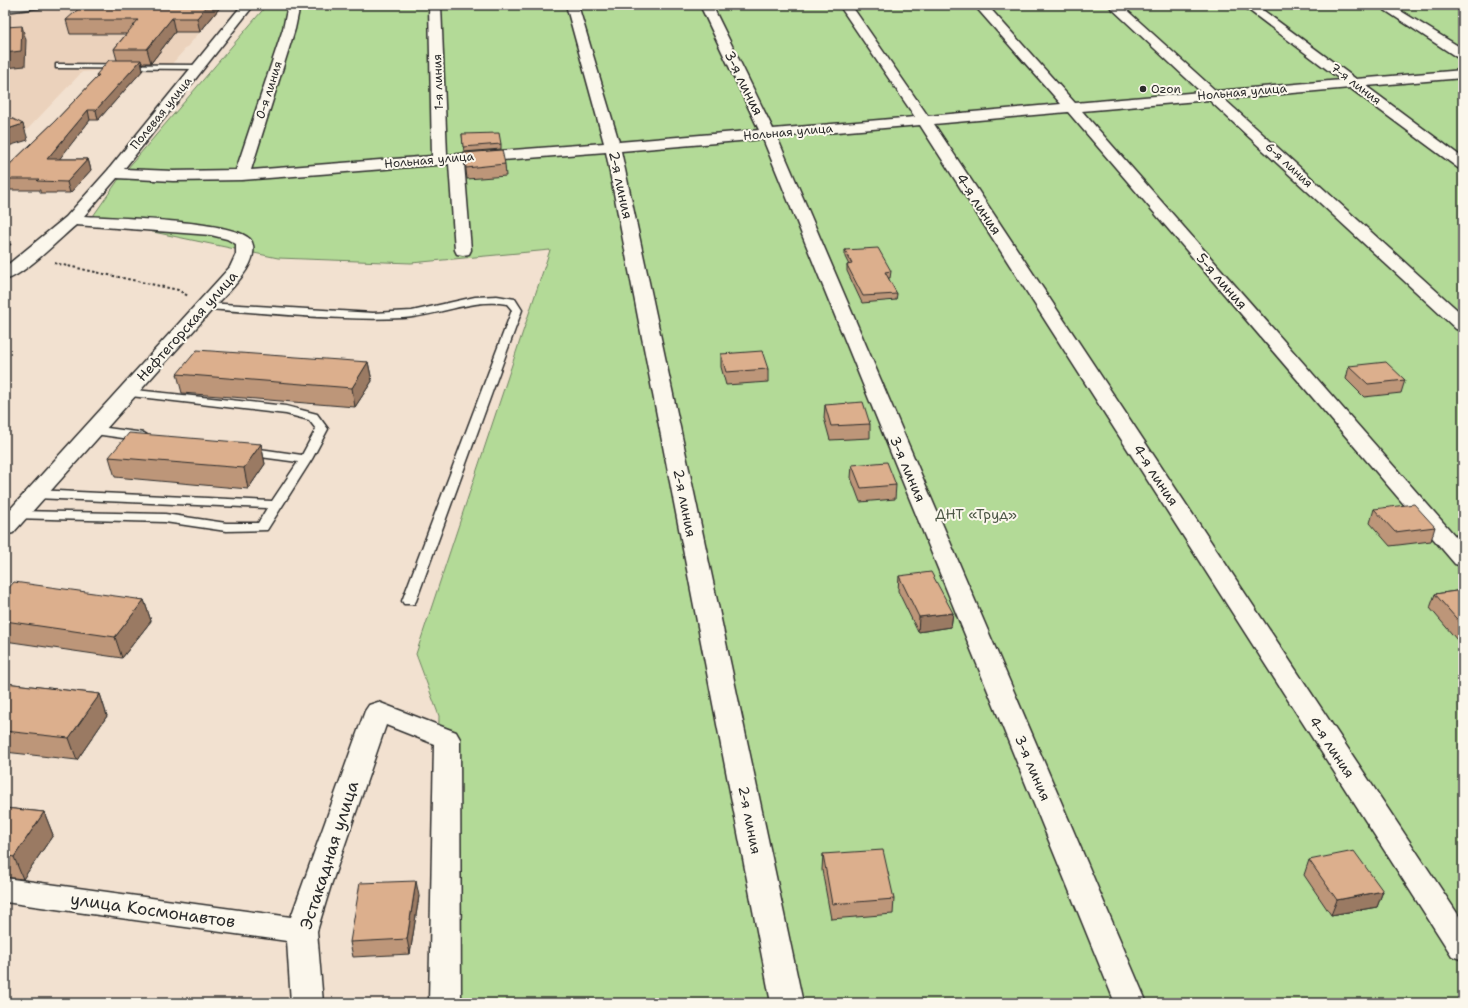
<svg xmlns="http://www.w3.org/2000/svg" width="1468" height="1008" font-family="'Shantell Sans',sans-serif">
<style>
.built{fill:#ebd2bc}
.green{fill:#b3da97;stroke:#6f8261}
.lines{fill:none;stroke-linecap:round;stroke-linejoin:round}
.service-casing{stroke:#2b2b2b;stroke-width:3}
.minor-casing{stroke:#2b2b2b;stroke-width:3}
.path{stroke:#2b2b2b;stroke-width:2;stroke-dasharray:2.5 2.5;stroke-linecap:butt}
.service{fill:#fbf7ec;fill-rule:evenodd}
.minor{fill:#fbf7ec;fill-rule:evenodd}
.wall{fill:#bd9679;stroke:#2b2b2b}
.shaded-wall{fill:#9a7a63;stroke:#2b2b2b}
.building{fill:#dcaf8d;stroke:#2b2b2b}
.poi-dot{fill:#2b2b2b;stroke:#fbf7ec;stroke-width:1.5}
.labels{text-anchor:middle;stroke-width:4;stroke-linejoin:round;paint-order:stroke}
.far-street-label{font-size:12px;fill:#2b2b2b;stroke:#fbf7ec}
.far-poi-label{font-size:12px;fill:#2b2b2b;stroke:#fbf7ec;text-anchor:start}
.street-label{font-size:14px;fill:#2b2b2b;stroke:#fbf7ec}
.park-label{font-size:14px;fill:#4d5746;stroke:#fbf7ec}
.near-street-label{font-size:17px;fill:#2b2b2b;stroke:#fbf7ec}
</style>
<rect width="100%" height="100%" fill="#f2e1d0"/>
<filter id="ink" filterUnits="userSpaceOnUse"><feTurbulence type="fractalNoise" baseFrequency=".025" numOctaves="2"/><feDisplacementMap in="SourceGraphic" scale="8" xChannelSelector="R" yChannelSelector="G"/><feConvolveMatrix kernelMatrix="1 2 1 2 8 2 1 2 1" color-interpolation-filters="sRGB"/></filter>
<g filter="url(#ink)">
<path class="built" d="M5,5H224L171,65L82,72L5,153Z"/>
<path class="green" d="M267,5H1463V1003H433L439,716L416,654L550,250L411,263L278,258L91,219L121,176Z"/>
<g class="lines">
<g class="service-casing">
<g id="service">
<path d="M29,5H51L47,7L5,12V8Z"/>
<path d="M56,64L198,65L202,67L198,69L59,68H56Z"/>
<path d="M497,296L515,299L522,310L416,601L414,604H404L402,601L512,310L507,304C471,298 439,316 403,318C338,321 271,313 206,309L201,306L206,303L373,313L412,311L475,297Z"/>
<path d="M126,389L286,406L317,414L328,429L312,459L267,530L226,531L165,522L12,518L10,515L17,511L165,514L226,523H258L267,508L35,498L29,494L35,490L272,501L298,462L245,455L239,451L245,447L302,455L316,429L309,420L286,414L122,395L120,393L122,391Z"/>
<path d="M92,426L144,433L150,437L144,441L88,433L86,430Z"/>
</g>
</g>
<g class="minor-casing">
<g id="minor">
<path d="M242,5H254L124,169L173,171L236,170L283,29L288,5H300L295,29L251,170L432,156L429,5H441L447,155L604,143L566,5H578L619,142L759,130L700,5H712L773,129L915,117L839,5H851L928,116L1061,104L974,5H987L1075,103L1201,92L1108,5H1121L1216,91L1341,80L1242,5H1256L1356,79L1463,70V78L1366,86L1463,158V170L1458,168L1350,88L1224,99L1463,315V331L1456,329L1209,100L1082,111L1463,545V566L1455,564L1068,112L934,124L1463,922V960L1452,956L920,125L777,137L1147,1003H1115L763,139L621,151L803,1003H771L606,152L464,163L471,250L469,254L463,255L457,254L455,250L449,164L242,180L173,181L117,178L84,216C115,218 231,220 250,239C253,242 254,249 253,253C252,271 224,296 212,310L13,533L5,535V515L230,267L236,254V244L227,239L211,235L76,225C59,239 25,275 5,280V267L66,217L108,170Z"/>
<path d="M1377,5H1391L1463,49V59L1458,58Z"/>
<path d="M378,702L456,732L460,739L461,1003H429L434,744L386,725L331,885L317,931L323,1003H291L287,941L5,902V878L291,917L365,711L369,705Z"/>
</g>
</g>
<g class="path">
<path d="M5,241L11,245"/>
<path d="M54,263L178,290L188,296"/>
</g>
<use href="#service" class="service"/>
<use href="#minor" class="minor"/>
</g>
<g class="wall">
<path d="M222,5L200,32H175L151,63H142L143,70L98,120H90L59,159H88L91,170L70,193H40V190H5V169L55,121L97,77L96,75L117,60L114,49L126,34H70L66,20Z"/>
<path d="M462,134L501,144V149L464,152Z"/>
<path d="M464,153L505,164L506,176L467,179Z"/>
<path d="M845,250L891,271L890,278H888L897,294L896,300L862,303L847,271V265H849L845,257Z"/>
<path d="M721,354L768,369V382L726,385L721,367Z"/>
<path d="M368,362L372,381L355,407L182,393L177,374Z"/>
<path d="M1349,366L1405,380L1401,393L1364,397L1346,379Z"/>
<path d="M825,405L870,424V438L830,440L824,418Z"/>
<path d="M261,444L265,464L248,489L115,477L109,457Z"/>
<path d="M852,465L896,485L895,499L860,502L851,478Z"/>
<path d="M1374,509L1435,527L1431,541L1390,546L1370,523Z"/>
<path d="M899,576L953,613L951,627L918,632L898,591Z"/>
<path d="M1463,590V639L1457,640L1430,608L1435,594Z"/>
<path d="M5,592L144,600L151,621L122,658L5,641Z"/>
<path d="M5,683L100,694L107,716L77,760L5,752Z"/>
<path d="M5,808L44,812L53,835L23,879L5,877Z"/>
<path d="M823,854L894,899L893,914L831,919L822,870Z"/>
<path d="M1309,860L1383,891L1377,907L1331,915L1304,875Z"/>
<path d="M419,896L410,954L353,957L350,942Z"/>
</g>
<g class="shaded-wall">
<path d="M208,5H222L200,32L197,18Z"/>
<path d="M172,18L175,32L151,63L147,49Z"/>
<path d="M22,26L26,40L25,66L5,68V53Z"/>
<path d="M141,60L143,70L98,120L96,110Z"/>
<path d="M88,110L90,120L51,170L47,159Z"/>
<path d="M23,124L28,140L5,147V130Z"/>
<path d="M88,159L91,170L70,193L67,182Z"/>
<path d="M368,362L372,381L355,407L352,388Z"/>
<path d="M261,444L265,464L248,489L244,468Z"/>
<path d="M144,600L151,621L122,658L115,637Z"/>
<path d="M953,613L951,627L918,632L919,617Z"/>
<path d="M100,694L107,716L77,760L69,738Z"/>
<path d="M44,812L53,835L23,879L14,857Z"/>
<path d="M416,881L419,896L410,954L407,939Z"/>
<path d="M1383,891L1377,907L1331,915L1337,900Z"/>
</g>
<g class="building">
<path d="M83,5H208L197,18H172L147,49H114L138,20H66Z"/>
<path d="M22,26L21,51L5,53V27Z"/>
<path d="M109,60H141L96,110H88L47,159H88L67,182L37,181L39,179H5V169L55,121L99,75H96Z"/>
<path d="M5,115L23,124L5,130Z"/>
<path d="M499,133L501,144L463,147L462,134Z"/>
<path d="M502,150L505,164L466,168L464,153Z"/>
<path d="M878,248L891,271L885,272L897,294L863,296L847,265L852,264L845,250Z"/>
<path d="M197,350L368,362L352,388L177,374Z"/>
<path d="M762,351L768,369L726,372L721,354Z"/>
<path d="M1386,362L1405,380L1368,384L1349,366Z"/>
<path d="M863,402L870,424L831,426L825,405Z"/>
<path d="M129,433L261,444L244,468L109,457Z"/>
<path d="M887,462L896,485L861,488L852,465Z"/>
<path d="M1414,504L1435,527L1395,532L1374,509Z"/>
<path d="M931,572L953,613L919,617L899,576Z"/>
<path d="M14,582L144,600L115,637L5,621V592Z"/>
<path d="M1463,590V625H1462L1435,594Z"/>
<path d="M5,683L100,694L69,738L5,731Z"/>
<path d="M5,808L44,812L14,857L5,855Z"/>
<path d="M883,850L894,899L832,904L823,854Z"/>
<path d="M1354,851L1383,891L1337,900L1309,860Z"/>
<path d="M416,881L407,939L350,942L360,883Z"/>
</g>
</g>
<circle class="poi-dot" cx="1143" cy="89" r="4"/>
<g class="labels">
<g class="far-street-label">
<text transform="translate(438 82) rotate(-92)" y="4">1-я линия</text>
<text transform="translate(1356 84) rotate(37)" y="4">7-я линия</text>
<text transform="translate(269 90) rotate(-72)" y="4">0-я линия</text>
<text transform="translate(1242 92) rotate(-5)" y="4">Нольная улица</text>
<text transform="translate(161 113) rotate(-51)" y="4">Полевая улица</text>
<text transform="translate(788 132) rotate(-5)" y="4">Нольная улица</text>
<text transform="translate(429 160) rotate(-5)" y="4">Нольная улица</text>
<text transform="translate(1289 165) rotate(43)" y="4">6-я линия</text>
</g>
<g class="far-poi-label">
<text x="1151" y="93">Ozon</text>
</g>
<g class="street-label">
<text transform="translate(744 83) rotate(64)" y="5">3-я линия</text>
<text transform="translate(621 185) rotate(78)" y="5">2-я линия</text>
<text transform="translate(979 204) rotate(57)" y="5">4-я линия</text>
<text transform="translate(1222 281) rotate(49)" y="5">5-я линия</text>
<text transform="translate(187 326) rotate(-48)" y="5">Нефтегорская улица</text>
<text transform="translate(908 469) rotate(67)" y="5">3-я линия</text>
<text transform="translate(1156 475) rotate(57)" y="5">4-я линия</text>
<text transform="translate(685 503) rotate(79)" y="5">2-я линия</text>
<text transform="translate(1332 747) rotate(57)" y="5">4-я линия</text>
<text transform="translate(1033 768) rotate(67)" y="5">3-я линия</text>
<text transform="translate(750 820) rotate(79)" y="5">2-я линия</text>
</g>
<g class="park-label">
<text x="976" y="519">ДНТ «Труд»</text>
</g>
<g class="near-street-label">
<text transform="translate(329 855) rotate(-72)" y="6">Эстакадная улица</text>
<text transform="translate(153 910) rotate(8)" y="6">улица Космонавтов</text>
</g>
</g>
<rect width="1468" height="1008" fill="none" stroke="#fbf7ec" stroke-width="20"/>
<rect x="10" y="10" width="1448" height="988" fill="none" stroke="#2b2b2b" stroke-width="1.5" filter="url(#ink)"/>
</svg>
